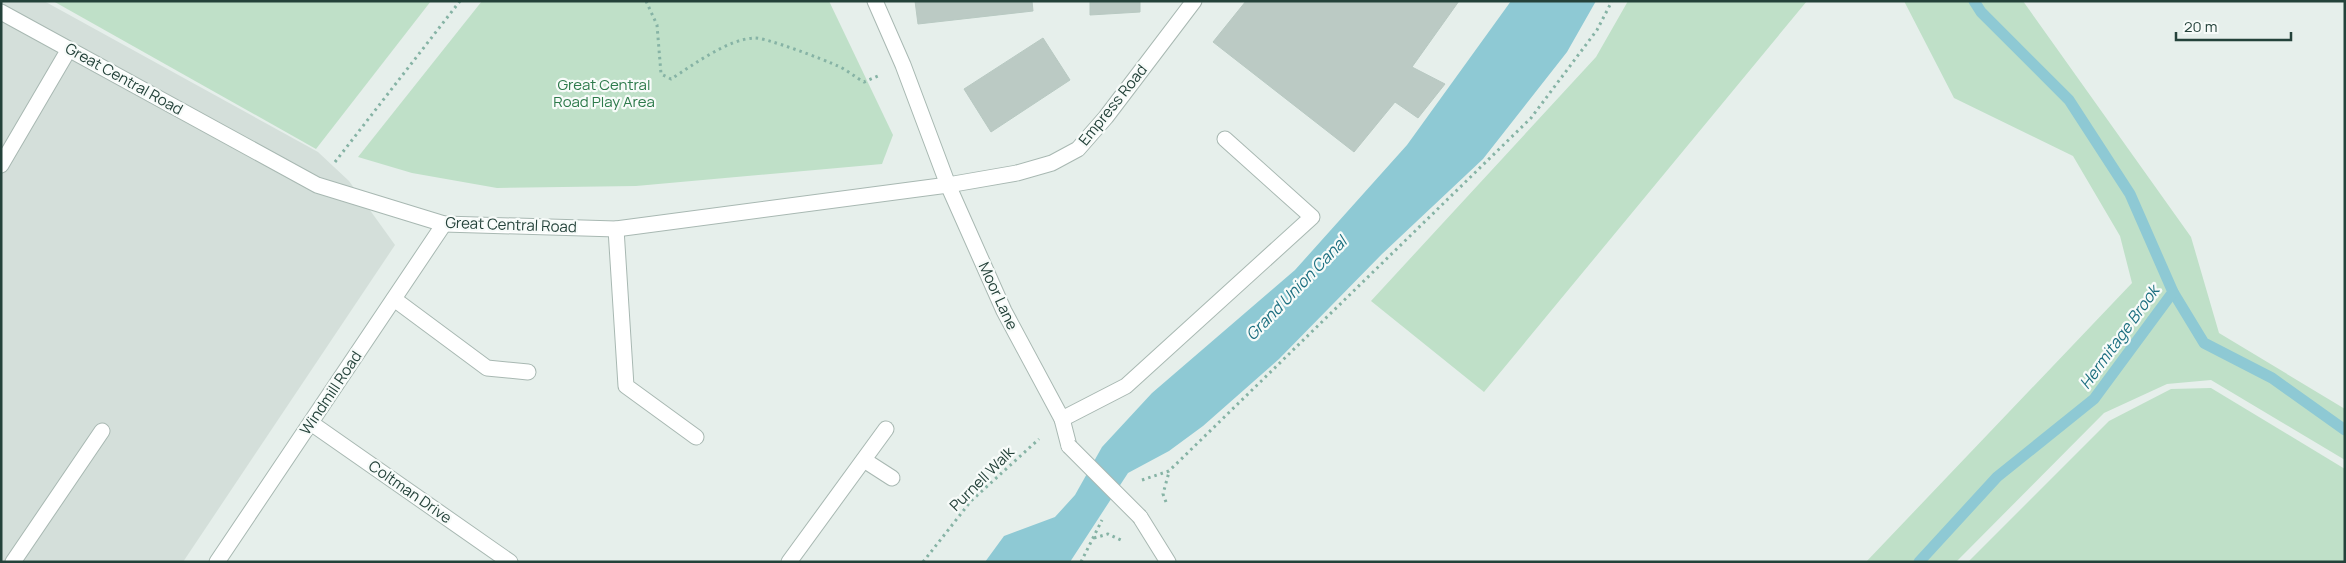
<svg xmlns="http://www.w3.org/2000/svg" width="2346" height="563" font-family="Manrope,sans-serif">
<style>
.built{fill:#d4dfda}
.green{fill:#bfe0c8}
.water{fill:#8ec9d4}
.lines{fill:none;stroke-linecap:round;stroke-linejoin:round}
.stream{stroke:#8ec9d4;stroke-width:11}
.building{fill:#bbcac4;stroke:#b8c9c2}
.minor-casing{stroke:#a8b8b2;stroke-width:17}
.path{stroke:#86b3a5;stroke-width:3;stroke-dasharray:2.5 4;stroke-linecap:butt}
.minor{stroke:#fff;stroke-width:15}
.minor-bridge-casing{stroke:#a8b8b2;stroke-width:17;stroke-linecap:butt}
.minor-bridge{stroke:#fff;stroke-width:15}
.labels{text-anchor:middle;stroke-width:4.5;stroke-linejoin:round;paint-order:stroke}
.street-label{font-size:15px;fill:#24423a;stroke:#f7fbf9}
.park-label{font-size:15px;fill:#2d7a4b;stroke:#f7fbf9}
.water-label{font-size:16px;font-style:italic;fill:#1c6f80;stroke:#f7fbf9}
</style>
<rect width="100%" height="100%" fill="#e6efeb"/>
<path class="built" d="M1,1H44L318,152L349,181L395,245L183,562H1Z"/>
<g class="green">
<path d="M53,1H431L316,149Z"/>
<path d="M482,1H829L893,135L882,164L636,186L497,188L412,173L358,157Z"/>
<path d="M1628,1H1807L1484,392L1371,301L1596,57Z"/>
<path d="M1904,1H2023L2191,237L2219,333L2345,409V460L2211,380L2167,384L2104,413L1956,562H1866L2132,283L2120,236L2073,156L1954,98Z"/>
<path d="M2211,388L2345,469V562H1968L2109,421L2171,389Z"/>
</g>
<path class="water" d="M1511,1H1596L1567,52L1483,159L1382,254L1279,359L1203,426L1169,451L1128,473L1070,562H985L1004,536L1055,517L1075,495L1102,447L1152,393L1295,270L1407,145Z"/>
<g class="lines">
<g class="stream">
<path d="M2173,292L2204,343L2272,378L2345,430"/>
<path d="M1919,562L1997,477L2094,399L2173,292L2130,194L2069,100L1981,12L1974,1"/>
</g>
</g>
<g class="building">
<path d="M915,1H1032L1033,11L918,24Z"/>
<path d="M1090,1H1140V12L1090,15Z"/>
<path d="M1246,1H1459L1412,67L1445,84L1418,118L1395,102L1354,152L1213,42Z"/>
<path d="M1043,38L1070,80L991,132L964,89Z"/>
</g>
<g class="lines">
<g class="minor-casing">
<g id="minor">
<path d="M875,1L903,65L948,185L1004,311L1062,419L1069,446"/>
<path d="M1,12L317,185L444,224L616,229L948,185L1017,173L1052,163L1078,149L1106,117L1194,1"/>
<path d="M1,165L69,49"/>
<path d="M616,229L626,386L696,437"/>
<path d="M394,299L487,368L528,372"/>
<path d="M1062,419L1126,386L1312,217L1225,139"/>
<path d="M311,423L510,562"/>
<path d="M864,460L892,478"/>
<path d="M1140,517L1168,562"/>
<path d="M13,562L102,431"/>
<path d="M217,562L444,224"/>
<path d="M789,562L886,429"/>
</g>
</g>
<g class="path">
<path d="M646,1L657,25L661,74L671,79C693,65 728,39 754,38C765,37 825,60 838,66C847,70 855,77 864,82L878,76"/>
<path d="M335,162L460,1"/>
<path d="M1142,480L1169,471L1531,118L1597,30L1612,1"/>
<path d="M1166,502L1163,494L1169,472"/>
<path d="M1094,538L1108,534L1121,540"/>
<path d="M923,562L971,501L1039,439"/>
<path d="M1081,562L1102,520"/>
</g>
<use href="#minor" class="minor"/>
<g class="minor-bridge-casing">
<path id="minor-bridge" d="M1069,446L1140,517"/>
</g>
<use href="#minor-bridge" class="minor-bridge"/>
</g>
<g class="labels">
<g class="street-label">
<text transform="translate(124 79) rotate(29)" y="5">Great Central Road</text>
<text transform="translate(1113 105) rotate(-51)" y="5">Empress Road</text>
<text transform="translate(511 225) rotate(2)" y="5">Great Central Road</text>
<text transform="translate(998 296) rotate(65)" y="5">Moor Lane</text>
<text transform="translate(331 393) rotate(-56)" y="5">Windmill Road</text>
<text transform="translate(982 479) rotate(-45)" y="5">Purnell Walk</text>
<text transform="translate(410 492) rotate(35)" y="5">Coltman Drive</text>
</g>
<g class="park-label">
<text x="604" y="90">Great Central<tspan x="604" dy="17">Road Play Area</tspan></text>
</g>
<g class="water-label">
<text transform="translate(1296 288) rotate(-46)" y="6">Grand Union Canal</text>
<text transform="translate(2119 337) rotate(-54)" y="6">Hermitage Brook</text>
</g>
</g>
<rect width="2346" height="563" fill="none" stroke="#24423a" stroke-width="5"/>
<path d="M2176 32v8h115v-8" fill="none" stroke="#24423a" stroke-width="2.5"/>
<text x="2184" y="32" font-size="15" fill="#24423a" stroke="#f7fbf9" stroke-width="4" paint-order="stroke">20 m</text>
</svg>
